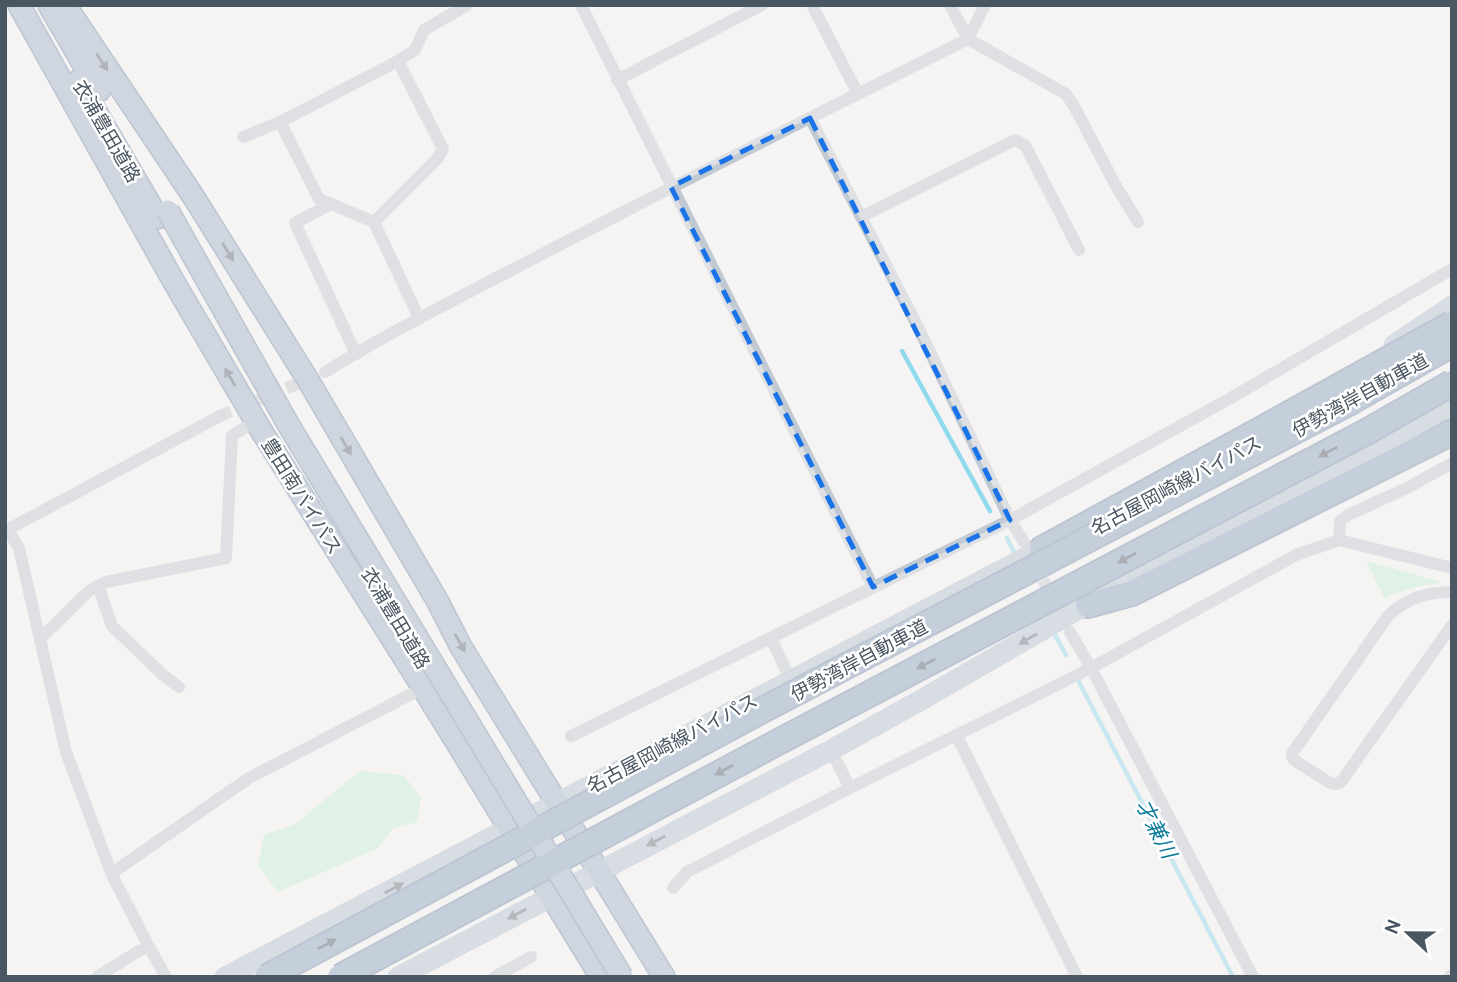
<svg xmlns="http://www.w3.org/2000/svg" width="1457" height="982" font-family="Overpass,'Noto Sans JP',sans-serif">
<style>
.green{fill:#c3f1d5}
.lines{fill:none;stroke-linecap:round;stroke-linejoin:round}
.stream{stroke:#90daee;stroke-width:4.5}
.minor-tunnel{stroke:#caccce;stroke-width:12;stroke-dasharray:12 6;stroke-linecap:butt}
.trunk-casing{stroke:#7690ad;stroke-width:24}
.motorway-casing{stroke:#7690ad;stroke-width:28}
.minor{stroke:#c1cad2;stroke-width:12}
.primary{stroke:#b3c2d1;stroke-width:21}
.trunk{stroke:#9fb4c9;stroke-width:21}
.motorway{stroke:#8ba5c1;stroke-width:24}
.trunk-bridge-casing{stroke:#7690ad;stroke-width:24;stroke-linecap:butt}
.motorway-bridge-casing{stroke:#7690ad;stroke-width:28;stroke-linecap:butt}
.trunk-bridge{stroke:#9fb4c9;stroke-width:21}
.motorway-bridge{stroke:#8ba5c1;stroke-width:24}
.oneway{fill:#5b6976}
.oneway2{fill:#505e6b}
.oneway3{fill:#64717d}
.marked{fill:none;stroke:#1a73e8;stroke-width:5;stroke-dasharray:14 9;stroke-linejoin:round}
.labels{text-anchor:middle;stroke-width:5;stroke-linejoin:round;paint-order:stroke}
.street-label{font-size:19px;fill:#4a5661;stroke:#fff}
.water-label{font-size:21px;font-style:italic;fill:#0c7c9b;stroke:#fff}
</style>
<rect width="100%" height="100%" fill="#f5f3f3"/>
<g class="green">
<path d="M1366,561L1439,581L1440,583L1416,587L1393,594L1385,599Z"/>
<path d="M360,771L403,775L421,797L417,822L392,829L378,848L278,892L258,866L264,835L294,825Z"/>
</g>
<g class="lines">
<g class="stream">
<path d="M902,351L990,511"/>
<path d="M1007,538L1014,552"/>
<path d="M1054,633L1066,655"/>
<path d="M1079,682L1233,977"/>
</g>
<g class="minor-tunnel">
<path d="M220,416L314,377"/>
<path d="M1035,564L1054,601"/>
</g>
<g class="trunk-casing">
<g id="trunk">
<path d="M19,5L175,284L262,432L415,675L601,977"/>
<path d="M49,5L99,91"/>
<path d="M65,5L193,196L308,380L438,602L461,647L664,977"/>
<path d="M78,81L158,218"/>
</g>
</g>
<g class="motorway-casing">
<g id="motorway">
<path d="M1042,549L1251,435"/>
<path d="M1088,605L1132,593L1452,432"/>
</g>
</g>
<g class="minor">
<path d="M581,5L873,587"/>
<path d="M812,5L858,94"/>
<path d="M950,5L968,39L1066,94L1073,104L1116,186L1138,222"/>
<path d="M617,80L762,5"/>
<path d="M810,118L919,329L1010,520L1024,542"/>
<path d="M280,122L319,199L374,222L419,318"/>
<path d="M243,137L280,122L398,61L415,50L424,30L467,5"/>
<path d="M331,204L295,223L356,354"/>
<path d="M861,217L1015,140L1025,145L1079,250"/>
<path d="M374,222L438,158L443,149L398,61"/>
<path d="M325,372C398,327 474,290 550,250C688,178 828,109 968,39L985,5"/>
<path d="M8,530L19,548L66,752L112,875L149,947"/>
<path d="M5,531L220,416"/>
<path d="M1339,540L1340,521L1348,515L1409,487L1452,463"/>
<path d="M98,586L112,626L163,675L179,687"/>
<path d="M1452,592C1427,592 1406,598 1388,616L1293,752L1292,756L1294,760L1330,783L1336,784L1341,782L1452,625"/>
<path d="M1070,632L1091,668L1253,977"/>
<path d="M771,638L791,681"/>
<path d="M40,639L90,590L106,582L226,558L232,436L255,421"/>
<path d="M571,736L1010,520L1229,399L1452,269"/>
<path d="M957,736L1077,977"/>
<path d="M831,750L850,788"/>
<path d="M112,873L249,778L423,688"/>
<path d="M673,888L687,872L850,788L1091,668L1296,555L1339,540L1452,568"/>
<path d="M97,977L139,951L149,947L166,977"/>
<path d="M494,977L531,957"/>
<path d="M1449,977L1452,975"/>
</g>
<g class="primary">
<path d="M1394,345L1452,306"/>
<path d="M225,977L1042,549L1056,546"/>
<path d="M398,977L831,750L921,700L1143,572L1272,505L1452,404"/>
</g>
<use href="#trunk" class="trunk"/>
<use href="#motorway" class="motorway"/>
<g class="trunk-bridge-casing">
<path id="trunk-bridge" d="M168,211L288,424L622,977"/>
</g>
<g class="motorway-bridge-casing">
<g id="motorway-bridge">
<path d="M1251,435L1452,324"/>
<path d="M267,977L757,713L1350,402L1452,344"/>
<path d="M340,977L765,749L1368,431L1452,383"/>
</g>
</g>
<use href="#trunk-bridge" class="trunk-bridge"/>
<use href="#motorway-bridge" class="motorway-bridge"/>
</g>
<defs><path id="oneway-solid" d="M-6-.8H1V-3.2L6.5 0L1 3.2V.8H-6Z" transform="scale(1.75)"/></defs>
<g class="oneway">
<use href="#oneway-solid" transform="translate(102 62) rotate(57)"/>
<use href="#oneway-solid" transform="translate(228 252) rotate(58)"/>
<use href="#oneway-solid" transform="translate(230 377) rotate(-120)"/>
<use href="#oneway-solid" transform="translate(346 446) rotate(60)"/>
<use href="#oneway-solid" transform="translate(460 643) rotate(61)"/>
</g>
<g class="oneway2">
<use href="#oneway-solid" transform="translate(1328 452) rotate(152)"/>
<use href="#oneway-solid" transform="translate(1127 558) rotate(152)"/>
<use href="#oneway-solid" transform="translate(926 664) rotate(152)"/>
<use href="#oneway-solid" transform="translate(724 770) rotate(152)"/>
<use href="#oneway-solid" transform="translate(327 944) rotate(-28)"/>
</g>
<g class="oneway3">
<use href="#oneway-solid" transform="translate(1028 639) rotate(150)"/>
<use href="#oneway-solid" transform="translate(656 841) rotate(152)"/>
<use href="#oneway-solid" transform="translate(394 888) rotate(-28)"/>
<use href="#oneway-solid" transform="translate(517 914) rotate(152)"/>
</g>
<path d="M0 0H1457V982H0ZM810,118L1010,520L873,587L671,187Z" fill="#f5f3f3" fill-opacity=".55" fill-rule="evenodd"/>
<path class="marked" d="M810,118L1010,520L873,587L671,187Z"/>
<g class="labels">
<g class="street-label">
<text transform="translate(107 131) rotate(60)" y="7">衣浦豊田道路</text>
<text transform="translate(1360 395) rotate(-29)" y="7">伊勢湾岸自動車道</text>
<text transform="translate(1176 485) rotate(-28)" y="7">名古屋岡崎線バイパス</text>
<text transform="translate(302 496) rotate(58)" y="7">豊田南バイパス</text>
<text transform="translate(396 618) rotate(59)" y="7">衣浦豊田道路</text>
<text transform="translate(859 660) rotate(-28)" y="7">伊勢湾岸自動車道</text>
<text transform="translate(672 743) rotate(-28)" y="7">名古屋岡崎線バイパス</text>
</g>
<g class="water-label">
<text transform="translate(1156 829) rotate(63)" y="7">才兼川</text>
</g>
</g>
<rect width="1457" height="982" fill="none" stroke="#4a5661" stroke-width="14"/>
<g transform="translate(1408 933) rotate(292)" stroke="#ffffff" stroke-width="5" paint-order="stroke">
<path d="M0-5L12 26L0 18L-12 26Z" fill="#4a5661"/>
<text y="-10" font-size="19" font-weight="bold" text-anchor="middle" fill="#4a5661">N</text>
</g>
</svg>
